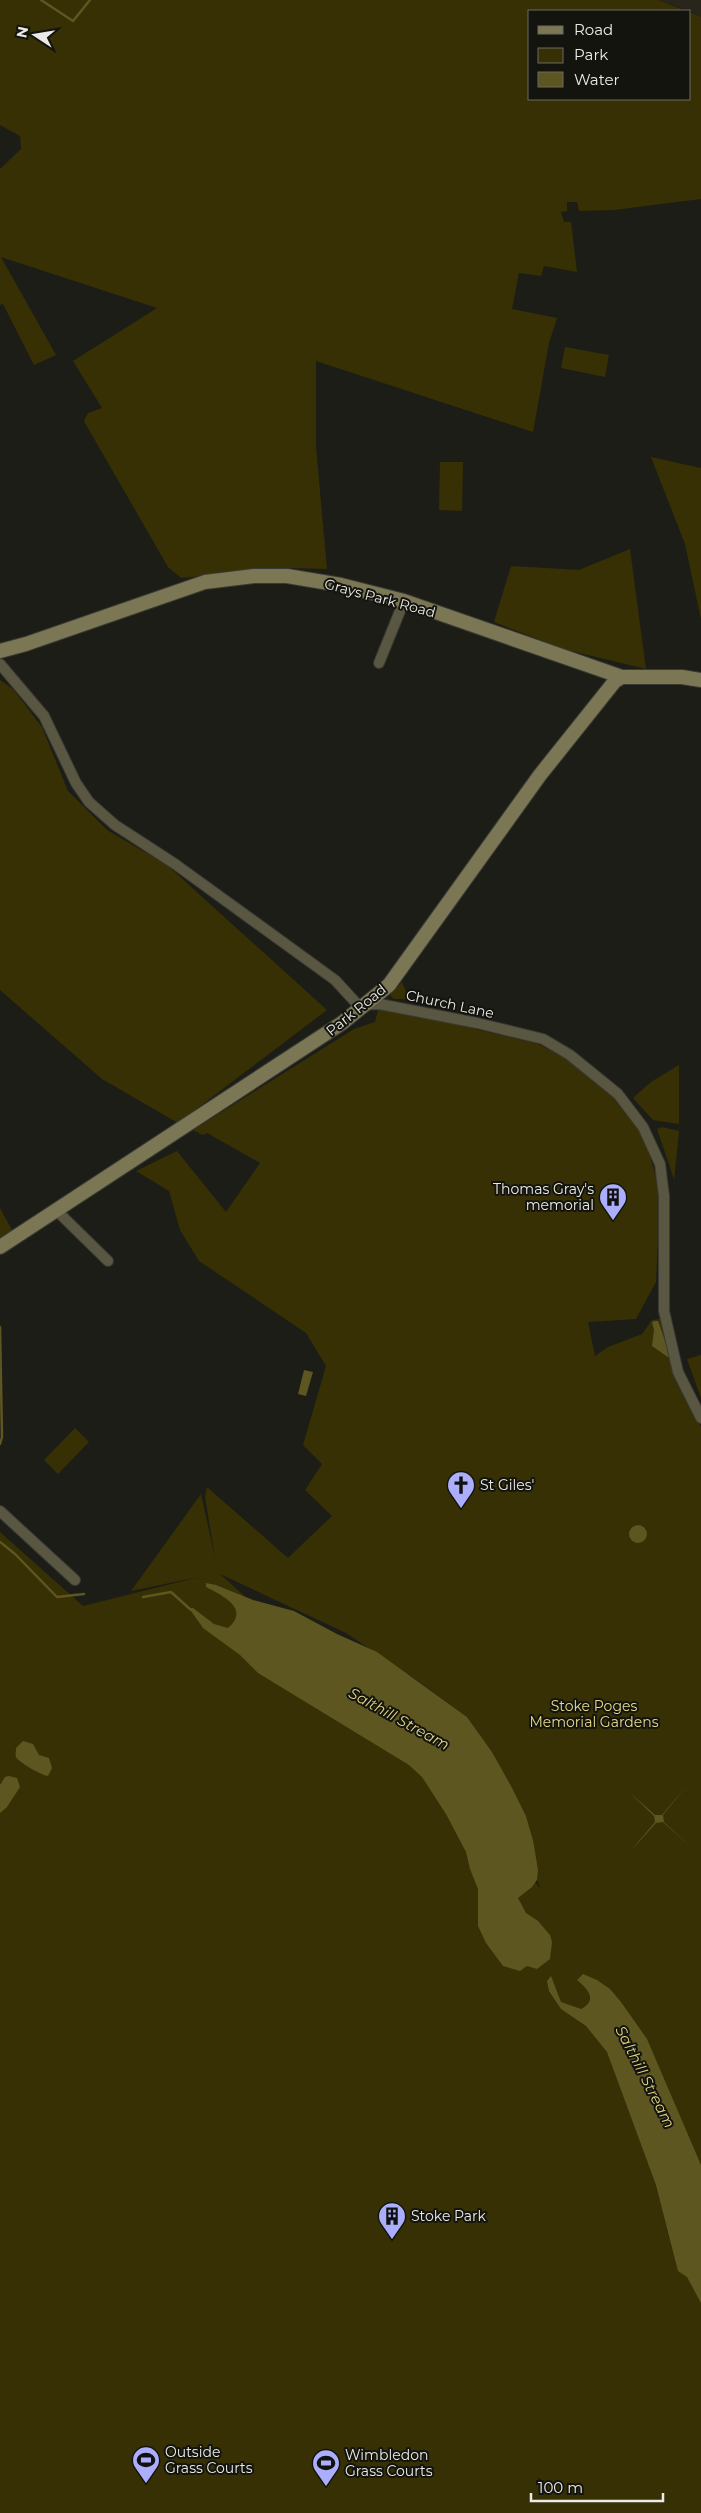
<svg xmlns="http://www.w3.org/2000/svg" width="701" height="2513" font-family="Montserrat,sans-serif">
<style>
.built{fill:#28261b}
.green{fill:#363004;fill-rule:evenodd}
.water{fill:#5d5621}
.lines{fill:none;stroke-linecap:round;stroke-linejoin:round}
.stream{stroke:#5d5621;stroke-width:2.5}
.street-casing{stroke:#3a3a34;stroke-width:12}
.secondary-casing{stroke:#3a3a34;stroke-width:16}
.street{stroke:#595641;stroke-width:10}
.secondary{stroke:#7b7654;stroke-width:14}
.labels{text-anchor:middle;stroke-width:4;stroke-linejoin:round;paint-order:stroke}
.street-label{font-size:14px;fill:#ebeae6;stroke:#14140e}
.poi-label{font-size:14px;fill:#ebeae6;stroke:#14140e;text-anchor:start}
.park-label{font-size:14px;fill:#e6da89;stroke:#14140e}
.water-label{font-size:15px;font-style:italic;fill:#e1d584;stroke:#14140e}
</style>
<rect width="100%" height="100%" fill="#1d1d17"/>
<path class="built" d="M658,0H701V17L690,11Z"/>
<g class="green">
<path d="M0,0H658L687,11H530V99H690V12L701,17V199L614,210L579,211L577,202H567V211L561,212L564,222H571L577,272L544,266L541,276L519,273L512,309L557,318L549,343L533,432L316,361V447L327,569L288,568L181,578L168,567L85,423L84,420L88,413L102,408L73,361L157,308L1,257L56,355L34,365L3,304L0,305V169L21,149L20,136L0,125Z"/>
<path d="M565,347L609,355L605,377L561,368Z"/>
<path d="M651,457L701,468V619L685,544Z"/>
<path d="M440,462H463L462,511L439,510Z"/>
<path d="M630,549L646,669L563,649L494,622L511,566L579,570Z"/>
<path d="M0,680L13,689L42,727L68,791L107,830L167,865L327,1010L178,1123L102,1079L0,990Z"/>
<path d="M402,982L409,999H394L390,995Z"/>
<path d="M379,1006L538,1044L572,1062L613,1096L644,1135L660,1191L656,1282L636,1319L588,1322L595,1356L608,1347L642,1334L652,1320L660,1319L673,1361L701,1427V2513H0V1532L83,1606L199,1577L131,1591L201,1494L215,1557L205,1497L207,1487L288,1558L332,1516L305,1490L322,1464L303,1445L326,1366L306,1333L199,1261L180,1230L169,1191L136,1171L177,1151L226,1212L260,1163L207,1133L203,1135L193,1130L354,1029L375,1022ZM220,1574L346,1633L418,1681L467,1717L492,1752L526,1816L533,1840L537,1880L541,1889L424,1757Z"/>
<path d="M679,1065V1124L653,1120L633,1098L651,1082Z"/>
<path d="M662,1127L679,1131L673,1191L674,1179L657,1129Z"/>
<path d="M0,1208L13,1232L0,1240Z"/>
<path d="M701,1355V1398L687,1359Z"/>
<path d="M75,1428L89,1442L58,1474L44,1460Z"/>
</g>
<g class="water">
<path d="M655,1321H658L672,1360L652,1346L654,1330L652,1322Z"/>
<path d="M304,1370L313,1372L306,1396L298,1394Z"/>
<circle cx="638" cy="1534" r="9"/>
<path d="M206,1583L216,1585L253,1600L294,1611L337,1634L377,1652L467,1717L492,1752L511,1786L526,1816L533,1840L538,1870L537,1880L532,1887L518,1898L526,1913L538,1921L550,1935L552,1942L550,1959L537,1969L527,1966L520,1971L503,1966L486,1943L478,1926V1889L470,1869L466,1852L446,1814L422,1777L409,1765L258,1673L240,1655L203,1628L189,1608H193L214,1624L228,1628C251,1608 221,1595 206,1587Z"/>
<path d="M23,1741L33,1744L39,1755L49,1758L52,1768L48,1776C43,1776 18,1762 16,1757C15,1754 16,1752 16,1748Z"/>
<path d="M9,1776L17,1778L20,1787L7,1807L0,1813V1785L5,1777Z"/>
<path d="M688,1784L663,1815L664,1822L693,1849L663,1822L656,1823L629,1853L655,1822L654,1816L628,1791L655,1815H662Z"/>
<path d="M583,1974L597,1980L610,1989L621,2002L647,2039L701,2165V2303L687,2277L678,2271L656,2185L607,2052L586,2026L561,2009L549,1991L547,1981L551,1976L561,2002L581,2009C598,2000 588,1989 577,1980Z"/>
</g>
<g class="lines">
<g class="stream">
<path d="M41,0L73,21L90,0"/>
<path d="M0,1327L2,1437L0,1444"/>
<path d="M0,1542L15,1554L57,1597L84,1594"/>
<path d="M143,1597L171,1592L191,1610"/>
</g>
<g class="street-casing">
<g id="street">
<path d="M379,663L404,601"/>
<path d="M0,664L44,716L76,783L89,802L115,825L175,864L335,980L358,1005L379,1004L477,1023L543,1039L570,1055L618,1094L643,1127L660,1164L664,1196V1311L678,1372L701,1418"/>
<path d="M56,1210L108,1261"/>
<path d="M0,1511L75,1580"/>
</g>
</g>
<g class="secondary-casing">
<g id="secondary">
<path d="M0,651L26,644L205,582L254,576H287L341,585L404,601L622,677H682L701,680"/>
<path d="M0,1247L342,1023L389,985L540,775L615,681L622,677"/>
</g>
</g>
<use href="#street" class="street"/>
<use href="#secondary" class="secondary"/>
</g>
<defs>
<g id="building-pin" transform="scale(1.4375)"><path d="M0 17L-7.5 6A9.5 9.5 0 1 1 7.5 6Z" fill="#abaffb" stroke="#14140e"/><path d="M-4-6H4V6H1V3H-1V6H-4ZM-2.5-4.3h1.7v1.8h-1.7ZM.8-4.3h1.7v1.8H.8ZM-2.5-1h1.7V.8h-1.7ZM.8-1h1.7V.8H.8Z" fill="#111"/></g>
<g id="church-pin" transform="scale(1.4375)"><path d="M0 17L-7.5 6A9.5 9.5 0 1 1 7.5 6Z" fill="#abaffb" stroke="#14140e"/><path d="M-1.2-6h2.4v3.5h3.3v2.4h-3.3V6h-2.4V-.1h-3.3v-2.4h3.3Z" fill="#111"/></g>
<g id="stadium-pin" transform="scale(1.4375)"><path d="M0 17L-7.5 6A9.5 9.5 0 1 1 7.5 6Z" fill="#abaffb" stroke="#14140e"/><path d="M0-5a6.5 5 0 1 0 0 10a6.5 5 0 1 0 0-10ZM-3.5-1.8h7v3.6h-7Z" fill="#111"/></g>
</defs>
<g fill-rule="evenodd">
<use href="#building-pin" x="613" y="1197"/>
<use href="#church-pin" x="461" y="1485"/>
<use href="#building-pin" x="392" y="2216"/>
<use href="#stadium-pin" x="146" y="2460"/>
<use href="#stadium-pin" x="326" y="2463"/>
</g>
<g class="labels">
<g class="street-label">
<text transform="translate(380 598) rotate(15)" y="5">Grays Park Road</text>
<text transform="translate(450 1004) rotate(12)" y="5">Church Lane</text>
<text transform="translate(356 1010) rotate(-39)" y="5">Park Road</text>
</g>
<g class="poi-label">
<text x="594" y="1194" text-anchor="end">Thomas Gray's<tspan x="594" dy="16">memorial</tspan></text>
<text x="480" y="1490">St Giles'</text>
<text x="411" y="2221">Stoke Park</text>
<text x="165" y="2457">Outside<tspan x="165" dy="16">Grass Courts</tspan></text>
<text x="345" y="2460">Wimbledon<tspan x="345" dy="16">Grass Courts</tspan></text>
</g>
<g class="park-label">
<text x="594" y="1711">Stoke Poges<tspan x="594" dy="16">Memorial Gardens</tspan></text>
</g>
<g class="water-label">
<text transform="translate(399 1719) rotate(29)" y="5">Salthill Stream</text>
<text transform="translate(645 2077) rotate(63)" y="5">Salthill Stream</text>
</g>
</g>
<rect x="528" y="10" width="162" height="90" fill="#14140e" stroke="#6a6a64"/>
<rect x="538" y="26" width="25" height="8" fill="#7b7654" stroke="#6a6a64"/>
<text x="574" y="35" font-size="15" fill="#ebeae6">Road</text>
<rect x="538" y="48" width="25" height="15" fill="#363004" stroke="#6a6a64"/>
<text x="574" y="60" font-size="15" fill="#ebeae6">Park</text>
<rect x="538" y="72" width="25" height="15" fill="#5d5621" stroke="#6a6a64"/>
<text x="574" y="85" font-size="15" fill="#ebeae6">Water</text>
<g transform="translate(35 35) rotate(282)" stroke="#14140e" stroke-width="4" paint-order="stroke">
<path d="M0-4L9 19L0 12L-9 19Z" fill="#ebeae6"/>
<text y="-8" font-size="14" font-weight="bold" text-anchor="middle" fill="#ebeae6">N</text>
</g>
<path d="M531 2493v8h132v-8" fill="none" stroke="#ebeae6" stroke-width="2.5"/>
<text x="538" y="2493" font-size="15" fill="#ebeae6" stroke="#14140e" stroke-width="4" paint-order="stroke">100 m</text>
</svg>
